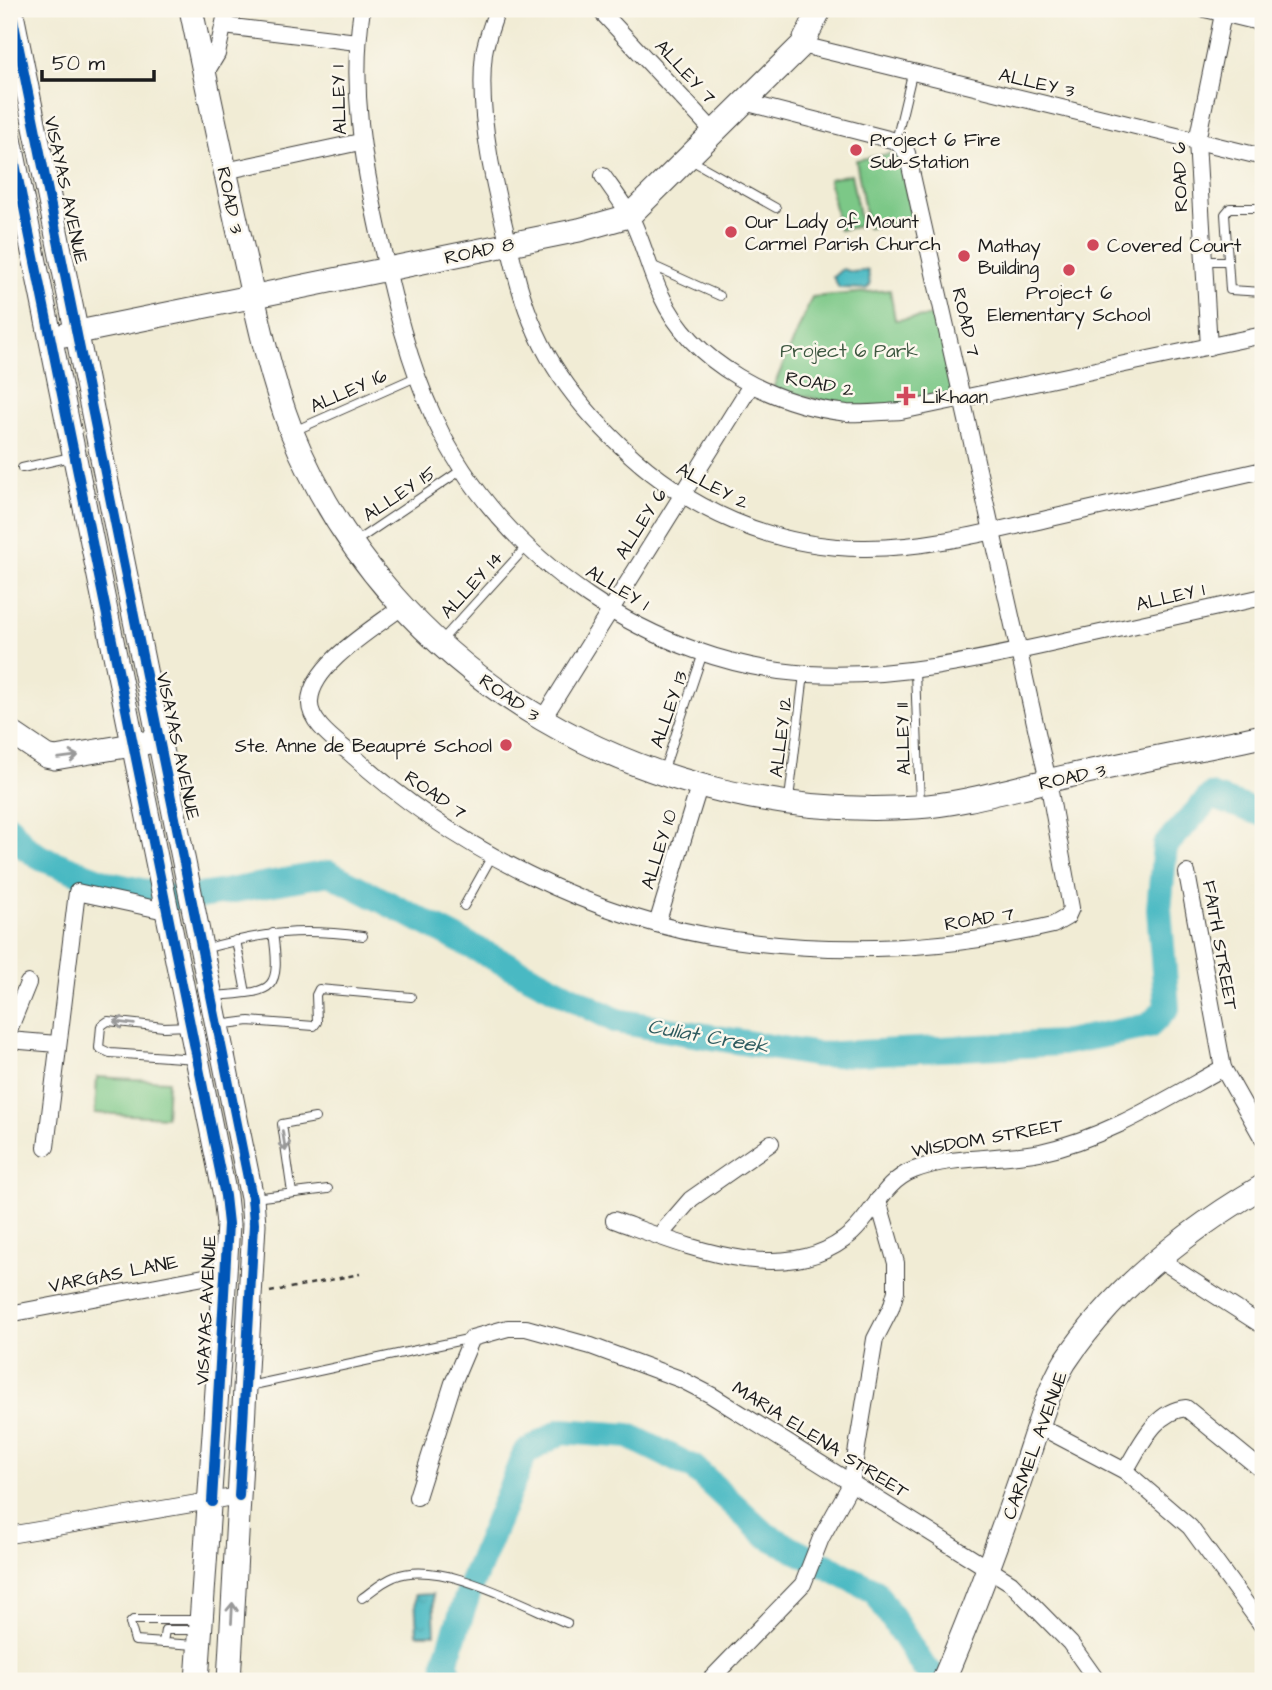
<svg xmlns="http://www.w3.org/2000/svg" width="1272" height="1690" font-family="'Architects Daughter',sans-serif">
<style>
.green{fill:#7cc887;stroke:#4c7252;stroke-width:2}
.water{fill:url(#water-ripples);stroke:#336a70;stroke-width:2}
.lines{fill:none;stroke-linecap:round;stroke-linejoin:round}
.river{stroke:#4ab9c3;stroke-width:26}
.lane-casing{stroke:#3c3b38;stroke-width:10}
.street-casing{stroke:#3c3b38;stroke-width:18}
.secondary-casing{stroke:#3c3b38;stroke-width:25}
.path{stroke:#3c3b38;stroke-width:2.5;stroke-dasharray:5 5;stroke-linecap:butt}
.lane{stroke:#fff;stroke-width:8}
.street{stroke:#fff;stroke-width:16}
.secondary{stroke:#fff;stroke-width:23}
.cycleway-casing{stroke:#fbf7ec;stroke-width:15}
.cycleway{stroke:#0057b8;stroke-width:10}
.oneway{stroke:#999}
.poi-dot{fill:#d1495b;stroke:#fbf7ec;stroke-width:2.5}
.labels{text-anchor:middle;stroke-width:5;stroke-linejoin:round;paint-order:stroke}
.street-label{font-size:19px;fill:#1c1c1c;stroke:#fbf7ec}
.poi-label{font-size:19px;fill:#1c1c1c;stroke:#fbf7ec;text-anchor:start}
.park-label{font-size:19px;fill:#3e5841;stroke:#fbf7ec}
.water-label{font-size:21px;font-style:italic;fill:#2e5b5f;stroke:#fbf7ec}
</style>
<defs>
<pattern id="water-ripples" width="26" height="14" patternUnits="userSpaceOnUse" patternTransform="scale(1.75)"><rect width="26" height="14" fill="#4ab9c3"/><path d="M2 4q2-2 4 0t4 0M15 11q2-2 4 0t4 0" fill="none" stroke="#409ea7"/></pattern>
</defs>
<rect width="100%" height="100%" fill="#fbf7ec"/>
<filter id="ink" filterUnits="userSpaceOnUse"><feTurbulence type="fractalNoise" baseFrequency=".0143" numOctaves="2"/><feDisplacementMap in="SourceGraphic" scale="14" xChannelSelector="R" yChannelSelector="G"/><feConvolveMatrix kernelMatrix="1 2 1 2 8 2 1 2 1" color-interpolation-filters="sRGB"/></filter>
<filter id="wash" filterUnits="userSpaceOnUse"><feTurbulence type="fractalNoise" baseFrequency=".00686" numOctaves="4" result="noise"/><feDisplacementMap in="SourceGraphic" scale="28" xChannelSelector="R" yChannelSelector="G"/><feGaussianBlur stdDeviation="1.57" result="paint"/><feColorMatrix in="noise" values="0 0 0 0 0 0 0 0 0 0 0 0 0 0 0 0 0 1.4 0 .05"/><feComposite in="paint" operator="in"/></filter>
<g filter="url(#wash)">
<rect width="100%" height="100%" fill="#f1ecd5"/>
<g class="green">
<path d="M900,152L912,220L868,228L856,160Z"/>
<path d="M851,174L861,226L839,230L829,179Z"/>
<path d="M890,290L895,320L935,316L956,394L901,406L847,407L773,388L812,297Z"/>
<path d="M97,1077L168,1081L166,1117L95,1113Z"/>
</g>
<g class="water">
<path d="M842,269L853,272L868,270L870,285L866,289L839,288L833,277Z"/>
<path d="M433,1594L435,1634H417L415,1595Z"/>
</g>
<g class="lines">
<g class="river">
<path d="M9,827L25,847L41,858L109,884L173,898L207,895L329,873L617,1021L818,1055L1061,1043L1149,1026L1167,1008L1159,909L1165,846L1211,796L1263,814"/>
<path d="M453,1681L445,1663L472,1582L525,1453L562,1431L629,1436L694,1468L766,1535L875,1591L923,1666L940,1681"/>
</g>
</g>
</g>
<g filter="url(#ink)">
<g class="lines">
<g class="lane-casing">
<g id="lane">
<path d="M896,141L912,74"/>
<path d="M689,159L776,208"/>
<path d="M1263,177V190"/>
<path d="M1263,208H1230L1225,214L1230,290L1263,292"/>
<path d="M1204,261H1228"/>
<path d="M649,264L720,296"/>
<path d="M294,431L416,377"/>
<path d="M22,468L71,457"/>
<path d="M355,542L463,469"/>
<path d="M442,640L527,546"/>
<path d="M915,671L920,804"/>
<path d="M664,769L703,653"/>
<path d="M789,799L804,674"/>
<path d="M464,906L492,856"/>
<path d="M236,940L246,993"/>
<path d="M204,949C265,932 299,928 363,936"/>
<path d="M215,996C271,991 282,995 273,933"/>
<path d="M218,1025L249,1021L314,1026L317,1022L316,995L319,989L411,997"/>
<path d="M189,1026L164,1027L108,1021L101,1026L99,1048L110,1053L196,1059"/>
<path d="M292,1193L282,1124L315,1118"/>
<path d="M254,1198L328,1189"/>
<path d="M249,1386L472,1338"/>
<path d="M362,1598C372,1591 383,1581 394,1577C440,1558 523,1605 567,1623"/>
<path d="M163,1643L165,1630H198"/>
<path d="M196,1645L135,1641L130,1623L133,1620H199"/>
</g>
</g>
<g class="street-casing">
<g id="street">
<path d="M362,9C350,88 363,161 380,238C394,301 408,362 435,420C500,560 654,664 808,674C894,679 979,660 1064,641C1130,626 1197,612 1263,597"/>
<path d="M497,9C493,23 486,39 484,53C476,121 499,205 515,270C533,344 566,394 621,446C686,509 774,549 866,548C931,548 997,530 1060,516C1128,501 1195,485 1263,470"/>
<path d="M599,9L714,132"/>
<path d="M1205,9L1263,23"/>
<path d="M224,26L357,42"/>
<path d="M802,45L1263,157"/>
<path d="M205,74L217,54L227,9"/>
<path d="M225,171L360,142"/>
<path d="M603,176C612,189 622,202 630,216C643,241 649,270 661,295C693,365 774,405 847,413C865,414 883,412 901,411L1263,335"/>
<path d="M1209,347L1197,141L1224,9"/>
<path d="M403,606C376,627 312,664 310,701C308,722 336,741 350,753C452,847 596,921 734,940C842,955 947,950 1053,925L1067,917L1071,908L1048,781L907,153L896,141L744,102"/>
<path d="M542,720L751,385"/>
<path d="M1187,873L1223,1068L1263,1139"/>
<path d="M657,924L699,787"/>
<path d="M9,1030L28,983"/>
<path d="M9,1040L57,1044"/>
<path d="M46,1147L77,892L170,912"/>
<path d="M614,1220C684,1245 787,1291 852,1233C874,1213 884,1181 914,1170C953,1155 999,1160 1040,1152C1106,1138 1165,1100 1223,1068"/>
<path d="M659,1236L691,1199L771,1143"/>
<path d="M1159,1259L1263,1326"/>
<path d="M9,1314L225,1273"/>
<path d="M1039,1426L1125,1471L1190,1527L1263,1627"/>
<path d="M1125,1471C1140,1447 1154,1411 1186,1408L1263,1471"/>
<path d="M417,1497L453,1383L472,1338L508,1328H526L591,1346L680,1379L711,1395L1011,1583L1070,1643L1097,1681"/>
<path d="M9,1535L239,1496"/>
<path d="M709,1681L803,1584L821,1538L851,1484L875,1339L891,1308L896,1291V1263L878,1200"/>
</g>
</g>
<g class="secondary-casing">
<g id="secondary">
<path d="M11,9L252,1198L254,1224L229,1681"/>
<path d="M191,9C208,91 225,173 244,255C257,314 269,373 291,430C392,681 652,824 916,807C961,804 1004,791 1047,781C1119,764 1191,751 1263,736"/>
<path d="M9,134L225,1196L228,1224L225,1273L197,1681"/>
<path d="M64,335L579,230L629,216L802,45L820,9"/>
<path d="M9,731L46,756L55,758L150,742"/>
<path d="M943,1681C972,1614 997,1546 1021,1477C1033,1444 1047,1391 1065,1362C1114,1288 1188,1230 1263,1186"/>
</g>
</g>
<path class="path" d="M270,1292L360,1274"/>
<use href="#lane" class="lane"/>
<use href="#street" class="street"/>
<use href="#secondary" class="secondary"/>
<g class="cycleway-casing">
<g id="cycleway">
<path d="M11,9L252,1198L254,1224L239,1496"/>
<path d="M9,134L225,1196L228,1224L212,1502"/>
</g>
</g>
<use href="#cycleway" class="cycleway"/>
</g>
<defs><path id="oneway-shaft" d="M-6 0H5M1.5-3L5.5 0L1.5 3" fill="none" stroke-width="1.6" stroke-linecap="round" stroke-linejoin="round" transform="scale(1.75)"/></defs>
<g class="oneway">
<use href="#oneway-shaft" transform="translate(68 757) rotate(-7)"/>
<use href="#oneway-shaft" transform="translate(124 1023) rotate(-173)"/>
<use href="#oneway-shaft" transform="translate(284 1141) rotate(81)"/>
<use href="#oneway-shaft" transform="translate(232 1613) rotate(-87)"/>
</g>
</g>
<g class="poi-dot">
<circle cx="856" cy="150" r="7"/>
<circle cx="731" cy="232" r="7"/>
<circle cx="1093" cy="245" r="7"/>
<circle cx="964" cy="256" r="7"/>
<circle cx="1069" cy="270" r="7"/>
<path d="M902.5 385.5h7v7h7v7h-7v7h-7v-7h-7v-7h7z"/>
<circle cx="506" cy="745" r="7"/>
</g>
<g class="labels">
<g class="street-label">
<text transform="translate(686 71) rotate(47)" y="7">ALLEY 7</text>
<text transform="translate(1037 82) rotate(13)" y="7">ALLEY 3</text>
<text transform="translate(338 100) rotate(-92)" y="7">ALLEY 1</text>
<text transform="translate(1179 177) rotate(-92)" y="7">ROAD 6</text>
<text transform="translate(67 190) rotate(78)" y="7">VISAYAS AVENUE</text>
<text transform="translate(231 200) rotate(78)" y="7">ROAD 3</text>
<text transform="translate(479 250) rotate(-12)" y="7">ROAD 8</text>
<text transform="translate(967 322) rotate(77)" y="7">ROAD 7</text>
<text transform="translate(820 383) rotate(11)" y="7">ROAD 2</text>
<text transform="translate(348 390) rotate(-24)" y="7">ALLEY 16</text>
<text transform="translate(713 485) rotate(28)" y="7">ALLEY 2</text>
<text transform="translate(399 493) rotate(-34)" y="7">ALLEY 15</text>
<text transform="translate(640 523) rotate(-58)" y="7">ALLEY 6</text>
<text transform="translate(471 584) rotate(-48)" y="7">ALLEY 14</text>
<text transform="translate(618 587) rotate(31)" y="7">ALLEY 1</text>
<text transform="translate(1170 596) rotate(-13)" y="7">ALLEY 1</text>
<text transform="translate(510 697) rotate(35)" y="7">ROAD 3</text>
<text transform="translate(668 709) rotate(-71)" y="7">ALLEY 13</text>
<text transform="translate(780 737) rotate(-83)" y="7">ALLEY 12</text>
<text transform="translate(902 739) rotate(-92)" y="7">ALLEY 11</text>
<text transform="translate(179 746) rotate(78)" y="7">VISAYAS AVENUE</text>
<text transform="translate(1072 776) rotate(-12)" y="7">ROAD 3</text>
<text transform="translate(436 794) rotate(35)" y="7">ROAD 7</text>
<text transform="translate(658 849) rotate(-73)" y="7">ALLEY 10</text>
<text transform="translate(979 918) rotate(-9)" y="7">ROAD 7</text>
<text transform="translate(1221 945) rotate(80)" y="7">FAITH STREET</text>
<text transform="translate(987 1137) rotate(-10)" y="7">WISDOM STREET</text>
<text transform="translate(113 1273) rotate(-11)" y="7">VARGAS LANE</text>
<text transform="translate(205 1310) rotate(-87)" y="7">VISAYAS AVENUE</text>
<text transform="translate(821 1439) rotate(32)" y="7">MARIA ELENA STREET</text>
<text transform="translate(1034 1445) rotate(-70)" y="7">CARMEL AVENUE</text>
</g>
<g class="poi-label">
<text x="870" y="146">Project 6 Fire<tspan x="870" dy="22">Sub-Station</tspan></text>
<text x="745" y="228">Our Lady of Mount<tspan x="745" dy="22">Carmel Parish Church</tspan></text>
<text x="978" y="252">Mathay<tspan x="978" dy="22">Building</tspan></text>
<text x="1107" y="252">Covered Court</text>
<text x="1069" y="299" text-anchor="middle">Project 6<tspan x="1069" dy="22">Elementary School</tspan></text>
<text x="922" y="403">Likhaan</text>
<text x="492" y="752" text-anchor="end">Ste. Anne de Beaupré School</text>
</g>
<g class="park-label">
<text x="849" y="357">Project 6 Park</text>
</g>
<g class="water-label">
<text transform="translate(708 1036) rotate(10)" y="7">Culiat Creek</text>
</g>
</g>
<rect width="1272" height="1690" fill="none" stroke="#fbf7ec" stroke-width="35"/>
<path d="M42 70v10h112v-10" fill="none" stroke="#1c1c1c" stroke-width="3.5"/>
<text x="52" y="70" font-size="21" fill="#1c1c1c" stroke="#fbf7ec" stroke-width="5" paint-order="stroke">50 m</text>
</svg>
